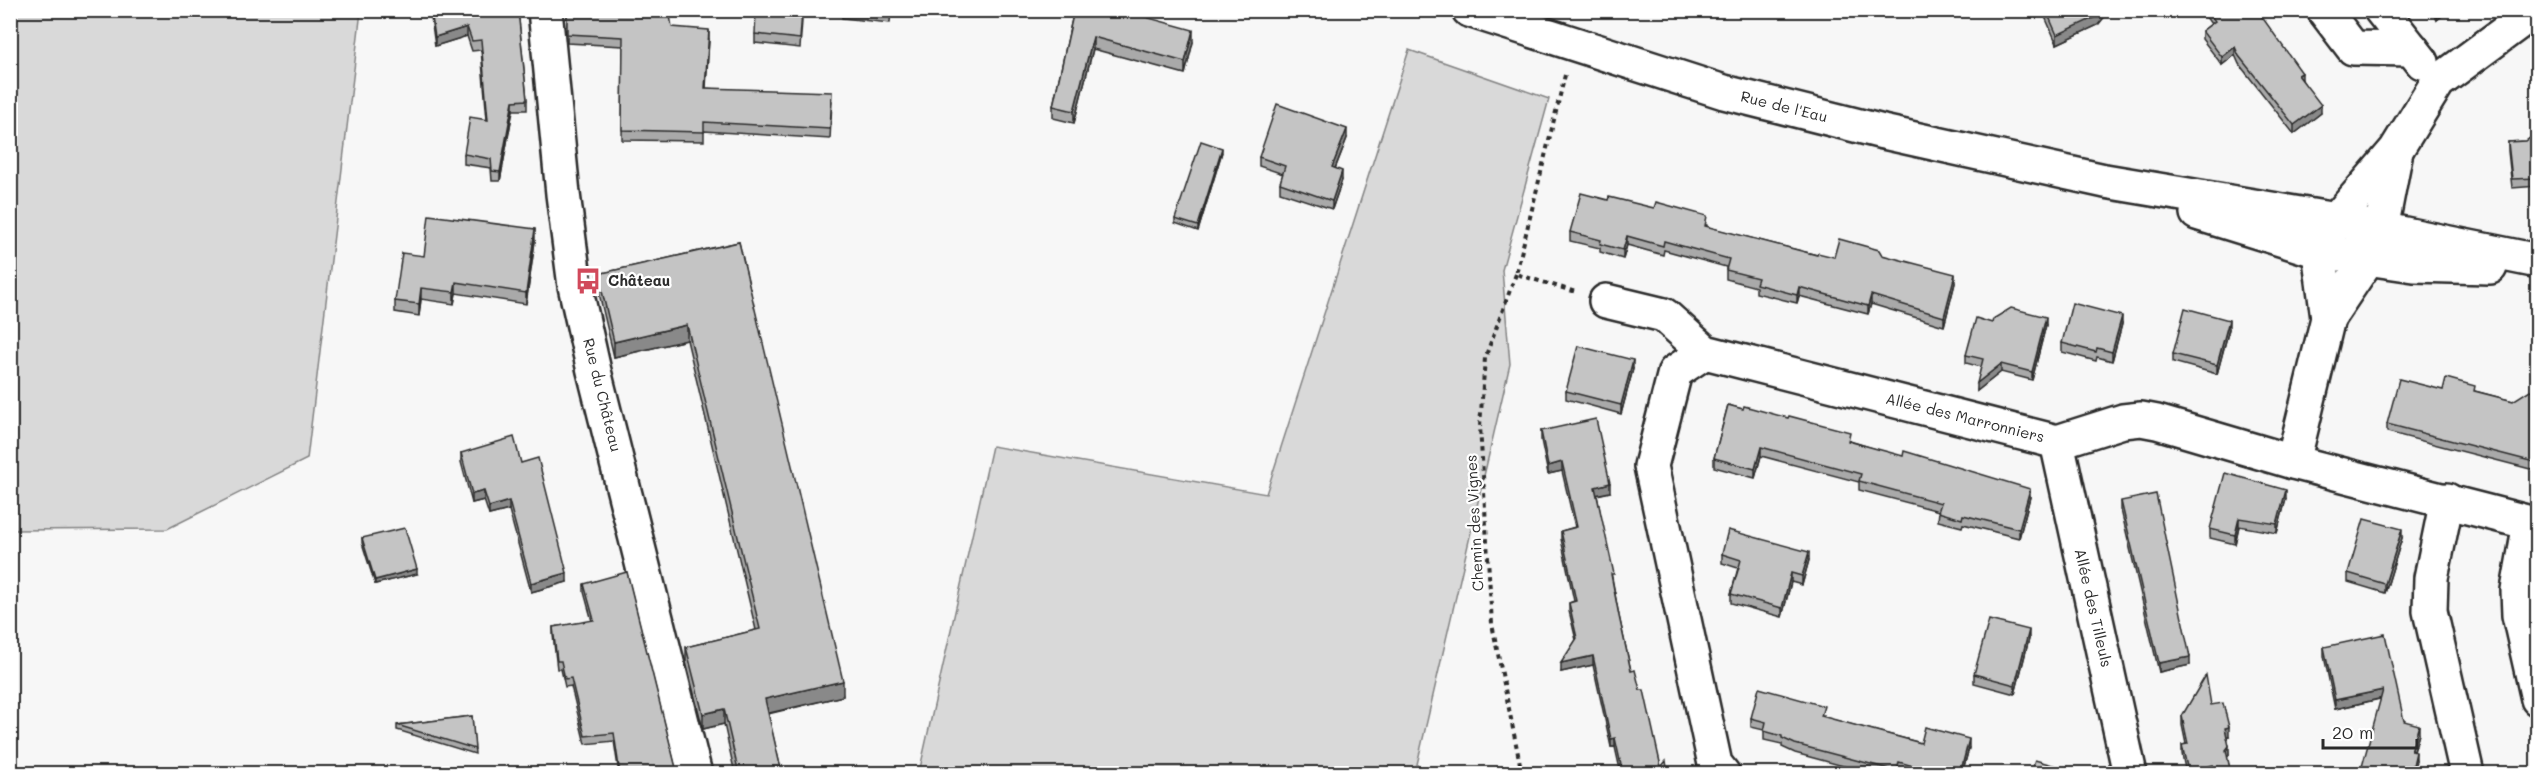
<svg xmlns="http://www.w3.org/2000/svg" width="2548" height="784" font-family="Mali,sans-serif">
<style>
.green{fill:#d9d9d9;stroke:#828282;stroke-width:1.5}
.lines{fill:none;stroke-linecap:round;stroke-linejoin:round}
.street-casing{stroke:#2b2b2b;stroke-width:38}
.secondary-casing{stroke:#2b2b2b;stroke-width:38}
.path{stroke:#2b2b2b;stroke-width:4;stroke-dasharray:4.5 4.5;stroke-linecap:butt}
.street{stroke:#fff;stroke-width:33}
.secondary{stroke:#fff;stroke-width:33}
.wall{fill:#a9a9a9;stroke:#2b2b2b;stroke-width:1.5}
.shaded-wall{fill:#898989;stroke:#2b2b2b;stroke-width:1.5}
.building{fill:#c4c4c4;stroke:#2b2b2b;stroke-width:1.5}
.labels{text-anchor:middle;stroke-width:4.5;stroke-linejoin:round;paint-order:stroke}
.street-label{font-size:15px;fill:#2b2b2b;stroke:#fff}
.poi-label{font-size:15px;font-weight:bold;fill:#2b2b2b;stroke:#fff;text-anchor:start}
</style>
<rect width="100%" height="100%" fill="#f7f7f7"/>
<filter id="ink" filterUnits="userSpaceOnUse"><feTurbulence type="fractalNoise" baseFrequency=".0167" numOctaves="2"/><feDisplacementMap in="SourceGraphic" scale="12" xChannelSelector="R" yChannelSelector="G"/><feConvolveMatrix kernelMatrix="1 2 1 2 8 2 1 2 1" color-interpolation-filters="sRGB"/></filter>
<g filter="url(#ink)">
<g class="green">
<path d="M10,11H361L307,459L167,529L11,530Z"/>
<path d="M1409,50L1549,99L1502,270L1510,364L1415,773H919L992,446L1266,494Z"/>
</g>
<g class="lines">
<g class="street-casing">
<g id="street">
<path d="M545,10L563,194L575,286L594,371L695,774"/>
<path d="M2324,10L2353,48L2412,49"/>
<path d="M2381,10L2422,62"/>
<path d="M1606,301L1664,315L1705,352L2057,442L2123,421L2141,419L2157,422L2293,462L2538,525"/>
<path d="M2328,318L2367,260L2381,229L2396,151"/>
<path d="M1705,352L1675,372L1651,466L1715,764L1723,774"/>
<path d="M2057,442L2130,774"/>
<path d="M2293,462L2328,318L2319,251L2336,220L2396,150L2438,82L2530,14L2531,10"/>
<path d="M2447,500L2431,578L2430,611L2467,774"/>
<path d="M2530,523L2518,590L2519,615L2538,699"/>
</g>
</g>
<g class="secondary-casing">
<g id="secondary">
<path d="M1469,10L1724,92L1883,132L2105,181L2336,220L2538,261"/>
<path d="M2197,213L2319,251L2414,265L2490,267"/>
</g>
</g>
<g class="path">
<path d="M1565,75L1516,274L1576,292"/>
<path d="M1516,274L1485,358L1480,426L1492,624L1522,774"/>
</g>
<use href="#street" class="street"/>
<use href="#secondary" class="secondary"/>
</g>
<g class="wall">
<path d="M430,10H518L527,100V110H513L500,181H492L491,168L464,164V154L487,120L481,50L472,51L467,36L435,46Z"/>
<path d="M567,10L672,27L709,39L706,88L832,101L830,139L704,131V141L622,140L623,46L567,43Z"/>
<path d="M842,10H891L890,23L842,18Z"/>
<path d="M1074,10L1193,42L1185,74L1093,49L1074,123L1053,118V106Z"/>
<path d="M2042,10H2110L2098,25L2057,44Z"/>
<path d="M2204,10H2257L2302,80L2321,113L2294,134L2239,64L2235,55L2222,65L2202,39V31L2211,24L2204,14Z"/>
<path d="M2430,10H2449L2437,20Z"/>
<path d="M802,21L800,48L755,43V34Z"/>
<path d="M2538,132V186L2512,188L2508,151V142L2526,141Z"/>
<path d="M1347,138L1335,169L1342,180L1332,209L1280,192V183L1283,174L1259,166V157Z"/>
<path d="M1222,152L1198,231L1175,223V219Z"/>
<path d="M1608,200L1707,225V227L1817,255L1834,257L1882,255L1955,283L1944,326L1871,304L1868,314L1799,296L1797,303L1756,293V287L1726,279V267L1664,250L1663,255L1627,245L1623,259L1600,252V248L1570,241V232Z"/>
<path d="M535,241L526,304L456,293L454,304L421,299L419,316L395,312V301L424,256Z"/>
<path d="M739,242L843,696L768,714L782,774H735L724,724L703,729L686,662V647L756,630L687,340L614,357L598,289V274Z"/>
<path d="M1992,323L2046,325L2032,380L2001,372L1977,391L1981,367L1966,363V355Z"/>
<path d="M2122,324L2112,361L2097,357L2096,361L2062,352V343Z"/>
<path d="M2229,329L2217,374L2173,362V354Z"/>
<path d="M1633,369L1621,414L1566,399V391Z"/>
<path d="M2443,390L2475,391L2513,401L2538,392V471L2387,432V424Z"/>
<path d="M1728,405L1850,441L2030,497L2019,538L1963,524L1962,527L1938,521L1939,511L1859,490V482L1761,456L1755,478L1714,467V458Z"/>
<path d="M1541,431L1610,492L1597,495L1619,616L1631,671L1640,690L1661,767L1668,774H1621L1615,747H1611L1593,665L1561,672L1576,640L1569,611V603L1574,601L1561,539V531L1575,527L1562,471L1548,474L1541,440Z"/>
<path d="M461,453L521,463L567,582L531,592L509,510L489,515L484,500L472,503L461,462Z"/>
<path d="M2286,499L2277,533L2239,526L2235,544L2210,538V529Z"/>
<path d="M2121,501L2190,665L2159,672L2121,510Z"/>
<path d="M362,538L417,574L375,584L362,543Z"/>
<path d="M2402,538L2385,593L2348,582V573Z"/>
<path d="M1722,554L1809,560L1802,585L1791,582L1782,617L1731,603V594L1738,568L1722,563Z"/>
<path d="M584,584L676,774H619L614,741L585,744L571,686L565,687L561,669H557L553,635V627L592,621L584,592Z"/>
<path d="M2029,639L2015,694L1974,683V674Z"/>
<path d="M2324,647L2419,734L2414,752L2416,761L2380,699L2335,709L2324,656Z"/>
<path d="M2211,705L2229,736H2227L2229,755L2227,757L2231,774H2186L2182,754V745L2186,744L2182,725V716Z"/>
<path d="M1824,715L1823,717L1921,743L1969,748L1962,774H1908L1899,771L1898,774H1873L1795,753L1782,747V744L1764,740V730L1751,727V718Z"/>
<path d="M472,716L475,754L397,730V725Z"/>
</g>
<g class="shaded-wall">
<path d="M2102,10H2110L2098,25L2057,44V35Z"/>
<path d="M2438,10H2449L2437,20Z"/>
<path d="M467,27V36L435,46V37Z"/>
<path d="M709,30V39L705,97V88Z"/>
<path d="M1193,30V42L1185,74V62Z"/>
<path d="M1093,37V49L1074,123V111Z"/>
<path d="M2235,47V55L2222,65V57Z"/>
<path d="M2302,73V81L2298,75Z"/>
<path d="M513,101V110L500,181V172Z"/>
<path d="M2321,105V113L2294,134V125Z"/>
<path d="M1347,129V138L1332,176V167Z"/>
<path d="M1222,148V152L1198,231V226Z"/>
<path d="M1342,171V180L1332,209V201Z"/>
<path d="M535,229V241L526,304V293Z"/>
<path d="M1627,236V245L1623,259V250Z"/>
<path d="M1955,274V283L1944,326V317Z"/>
<path d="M456,282V293L454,304V292Z"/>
<path d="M1799,287V296L1797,303V295Z"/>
<path d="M421,288V299L419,316V304Z"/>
<path d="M1871,295V304L1868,314V306Z"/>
<path d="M2122,316V324L2112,361V352Z"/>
<path d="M2046,317V325L2032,380V372Z"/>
<path d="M2229,320V329L2217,374V365Z"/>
<path d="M687,325V340L614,357V342Z"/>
<path d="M1633,360V369L1621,414V405Z"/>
<path d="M2001,364V372L1977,391V383Z"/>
<path d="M1761,447V456L1755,478V469Z"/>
<path d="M1562,462V471L1548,474V466Z"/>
<path d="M1610,483V492L1595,495V487Z"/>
<path d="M2030,489V497L2019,538V529Z"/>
<path d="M2286,490V499L2277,533V524Z"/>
<path d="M484,491V500L472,503V494Z"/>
<path d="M509,501V510L489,515V507Z"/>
<path d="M2239,518V526L2235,544V535Z"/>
<path d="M2402,529V538L2385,593V584Z"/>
<path d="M1809,552V560L1802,585V576Z"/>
<path d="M417,569V574L375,584V580Z"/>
<path d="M567,573V582L531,592V583Z"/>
<path d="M1791,573V582L1782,617V608Z"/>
<path d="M2029,630V639L2015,694V685Z"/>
<path d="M1593,656V665L1561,672V663Z"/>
<path d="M2190,657V665L2159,672V663Z"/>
<path d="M843,681V696L765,714V699Z"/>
<path d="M2383,690V698L2335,709V700Z"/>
<path d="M724,709V724L703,729V714Z"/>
<path d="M2419,725V734L2411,760V751Z"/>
<path d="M2229,727V736L2225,737V728Z"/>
<path d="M1615,738V747H1611V739Z"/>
<path d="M1969,739V748L1962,774H1960Z"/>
<path d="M2229,746V755L2226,759V750Z"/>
<path d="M2416,752V761L2413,774H2411Z"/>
<path d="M2213,765V774H2188V771Z"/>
<path d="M676,768V774H651Z"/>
</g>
<g class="building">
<path d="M431,10H518L527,100L513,101L500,172L492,171L491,159L464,154L470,117L488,120L481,40L472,41L467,27L435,37Z"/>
<path d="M567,10H669L672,27L709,30L705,88L832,92L830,129L704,122V132L622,130L623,37L567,34Z"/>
<path d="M756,10H787L802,12L800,39L755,34Z"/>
<path d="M846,10H890V15Z"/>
<path d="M1074,10H1120L1193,30L1185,62L1093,37L1074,111L1053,106Z"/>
<path d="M2046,10H2102L2098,16L2057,35Z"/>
<path d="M2207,10H2257L2302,73L2298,75L2321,105L2294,125L2239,56L2235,47L2222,57L2202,31L2215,21Z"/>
<path d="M1277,104L1347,129L1332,167L1342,171L1332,201L1280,183L1285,166L1259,157Z"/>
<path d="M2538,132V178L2512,179L2508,142L2526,141Z"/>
<path d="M1201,141L1222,148L1198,226L1175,219Z"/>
<path d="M1581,193L1608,200L1609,197L1654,208L1656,202L1707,216L1705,226L1817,255L1818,253L1834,257L1839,239L1879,250L1882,255L1955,274L1944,317L1871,295L1868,306L1799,287L1797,295L1756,284L1758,278L1726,270L1729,259L1664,241L1663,246L1627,236L1623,250L1600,244L1601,240L1570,232Z"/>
<path d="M429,215L535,229L526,293L456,282L454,292L421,288L419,304L395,301L402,253L424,256Z"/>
<path d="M739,242L843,681L765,699L782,774H739L724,709L703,714L686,647L760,629L687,325L614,342L598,274Z"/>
<path d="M2072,303L2122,316L2112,352L2097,348L2096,352L2062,343Z"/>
<path d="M2011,308L2046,317L2032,372L2001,364L1977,383L1983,359L1966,355L1976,318L1992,323L1993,319Z"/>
<path d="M2185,308L2229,320L2217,365L2173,354Z"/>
<path d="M1578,346L1633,360L1621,405L1566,391Z"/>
<path d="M2446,378L2475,386L2474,391L2513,401L2530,390L2538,392V463L2387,424L2399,379L2443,390Z"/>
<path d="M1728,405L1743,409L1744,406L1788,418L1789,416L1850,432L1848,441L1903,456L1904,451L2030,489L2019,529L1963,515L1962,519L1938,512L1941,503L1859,481L1861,474L1761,447L1755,469L1714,458Z"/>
<path d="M1596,419L1610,483L1595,487L1614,574H1611L1619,616L1631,671L1635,670L1640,690H1644L1661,767L1666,761L1668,774H1623L1615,738L1611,739L1593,656L1561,663L1577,638L1569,603L1576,601L1561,531L1577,527L1562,462L1548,466L1541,431Z"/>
<path d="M514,437L521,463L538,458L567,573L531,583L509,501L489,507L484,491L472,494L461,453Z"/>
<path d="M2225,473L2286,490L2277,524L2239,518L2235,535L2210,529Z"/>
<path d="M2156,494L2190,657L2159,663L2121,501Z"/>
<path d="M2364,519L2402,529L2385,584L2348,573Z"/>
<path d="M405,528L417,569L375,580L362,538Z"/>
<path d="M1728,530L1809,552L1802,576L1791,573L1782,608L1731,594L1741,560L1722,554Z"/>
<path d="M627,572L676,768L651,774H620L614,733L585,736L571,678L565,679L561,661H557L553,627L594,620L584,584Z"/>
<path d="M1989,620L2029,630L2015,685L1974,674Z"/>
<path d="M2385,634L2404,721L2419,725L2411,751L2416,752L2411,774H2360L2383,690L2335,700L2324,647Z"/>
<path d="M2206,675L2211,705L2223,703L2229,727L2225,728L2229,746L2226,750L2231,774H2211L2213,765L2188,771L2182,745L2188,744L2182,716Z"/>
<path d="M1759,688L1824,706L1821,716L1921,743L1925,727L1969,739L1960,774H1941L1899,762L1897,771L1795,744L1782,738V736L1764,731L1766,722L1751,718Z"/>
<path d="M472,716L475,749L397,725Z"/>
<path d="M2035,760L2084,774H2031Z"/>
</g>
</g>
<defs>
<g id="bus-bare" transform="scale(2.07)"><path d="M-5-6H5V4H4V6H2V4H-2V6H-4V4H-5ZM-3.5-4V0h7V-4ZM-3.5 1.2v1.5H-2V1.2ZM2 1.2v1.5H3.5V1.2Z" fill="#d1495b" stroke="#fff" stroke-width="2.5" paint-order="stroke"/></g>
</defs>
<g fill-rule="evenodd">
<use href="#bus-bare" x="588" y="281"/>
</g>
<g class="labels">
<g class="street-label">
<text transform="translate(1784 107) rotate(14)" y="5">Rue de l'Eau</text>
<text transform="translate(602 395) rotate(76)" y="5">Rue du Château</text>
<text transform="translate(1965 418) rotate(14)" y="5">Allée des Marronniers</text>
<text transform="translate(1475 523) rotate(-93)" y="5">Chemin des Vignes</text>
<text transform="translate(2093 608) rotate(77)" y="5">Allée des Tilleuls</text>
</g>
<g class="poi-label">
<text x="608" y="286">Château</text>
</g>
</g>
<rect width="2548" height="784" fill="none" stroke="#fff" stroke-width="36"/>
<rect x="18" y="18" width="2512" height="748" fill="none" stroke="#2b2b2b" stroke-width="2" filter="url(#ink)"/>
<path d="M2323 739v9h94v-9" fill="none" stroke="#2b2b2b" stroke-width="3"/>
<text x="2332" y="739" font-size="18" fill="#2b2b2b" stroke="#ffffff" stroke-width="4.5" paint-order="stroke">20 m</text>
</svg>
